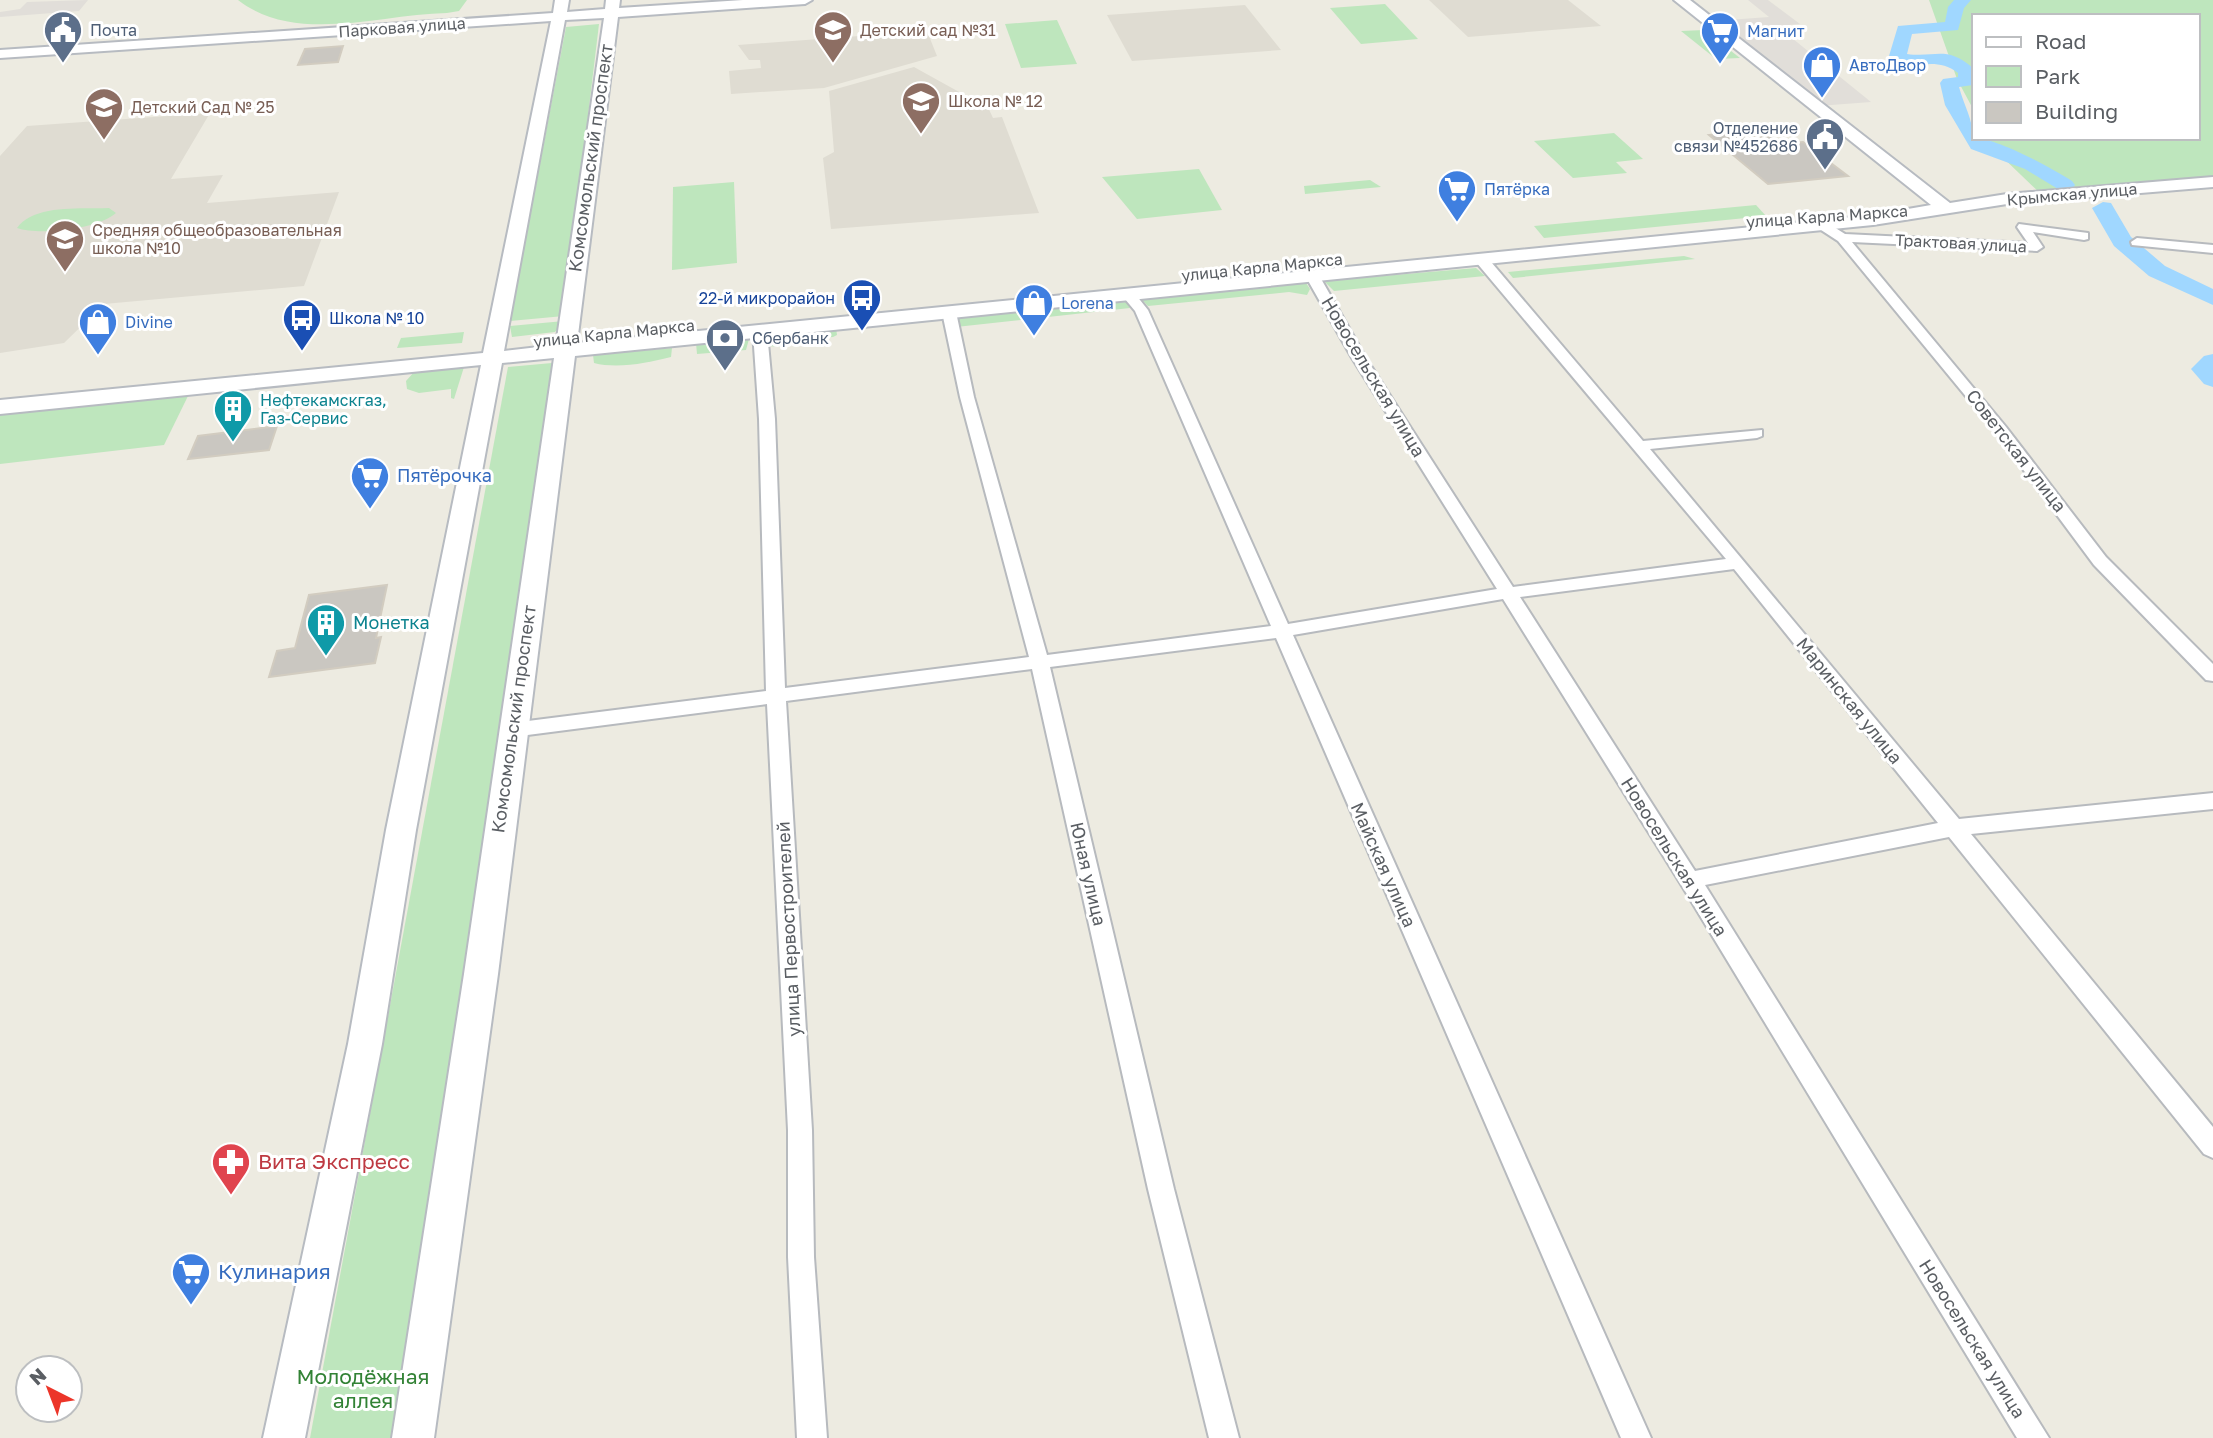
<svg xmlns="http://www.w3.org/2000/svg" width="2213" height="1438" font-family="'Golos Text',sans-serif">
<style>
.industrial{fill:#e1ded9}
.education{fill:#dfdcd2}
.green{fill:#bee6bd}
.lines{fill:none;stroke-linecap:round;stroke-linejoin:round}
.river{fill:#a0d7ff;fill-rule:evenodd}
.building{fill:#cac7c1;stroke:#d2ccc0;stroke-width:2}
.street-casing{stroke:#b7babe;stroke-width:4}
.secondary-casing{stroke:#b7bbc1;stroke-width:4}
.street{fill:#fff;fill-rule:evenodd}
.secondary{fill:#fff;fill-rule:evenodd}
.labels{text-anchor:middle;stroke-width:6;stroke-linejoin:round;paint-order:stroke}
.far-street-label{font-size:16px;fill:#5a5e63;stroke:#fff}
.far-service-label{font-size:16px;fill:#4e5e75;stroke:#fff;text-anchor:start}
.far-education-label{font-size:16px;fill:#785e54;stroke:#fff;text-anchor:start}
.far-shop-label{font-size:16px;fill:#366cbe;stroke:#fff;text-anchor:start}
.far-transit-label{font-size:16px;fill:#164399;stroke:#fff;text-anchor:end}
.far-culture-label{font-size:16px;fill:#0d838f;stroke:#fff;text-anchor:start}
.street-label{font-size:18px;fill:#5a5e63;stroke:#fff}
.shop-label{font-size:18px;fill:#366cbe;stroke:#fff;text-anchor:start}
.culture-label{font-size:18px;fill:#0d838f;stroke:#fff;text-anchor:start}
.near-health-label{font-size:21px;fill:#be3a42;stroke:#fff;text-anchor:start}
.near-shop-label{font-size:21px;fill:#366cbe;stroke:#fff;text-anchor:start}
.near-park-label{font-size:21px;fill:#328235;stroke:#fff}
</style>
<rect width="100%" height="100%" fill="#edebe1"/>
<g class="industrial">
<path d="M88,0L79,11L0,17V12L20,9L27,2Z"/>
<path d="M1748,0H1768L1800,24L1777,26L1871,102L1818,106L1714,21L1769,17Z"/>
</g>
<g class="education">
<path d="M1429,0H1568L1601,26L1468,37Z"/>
<path d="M1245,5L1281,50L1132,61L1107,15Z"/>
<path d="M927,31L937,56L824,88L731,94L729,71L761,68L760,60H749L738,45Z"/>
<path d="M914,67L979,103H986L993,118L1002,117L1039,213L831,229L823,158L834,152L829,91Z"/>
<path d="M210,113L171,179L223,175L207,203L339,192L304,286L104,304L64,343L0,353V156L27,126Z"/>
</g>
<g class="green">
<path d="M238,0H467L459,11L447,13C380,14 296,45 238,0Z"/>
<path d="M1929,0H2213V182L2043,196L1995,150L1989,138H2197V16H1973V109L1957,79Z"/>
<path d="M1385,4L1418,39L1361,44L1330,8Z"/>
<path d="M1057,20L1077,64L1021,68L1005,24Z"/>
<path d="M599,24L564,316L510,321L566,27Z"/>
<path d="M1704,30L1740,58L1716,59L1681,31Z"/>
<path d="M1614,133L1643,159L1616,162L1627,173L1573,178L1534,141Z"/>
<path d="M1199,169L1222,210L1137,219L1102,177Z"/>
<path d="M1370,180L1381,187L1305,194L1304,186Z"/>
<path d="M734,182L737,263L672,270L673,187Z"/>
<path d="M1756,205L1766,216L1544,238L1534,226Z"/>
<path d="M109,208L116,213C98,229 40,236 17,228C33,204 82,209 109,208Z"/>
<path d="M1684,256L1695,259L1513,278L1508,272Z"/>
<path d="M1476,268L1485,276L1334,291L1324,281Z"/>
<path d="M1306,283L1310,289L1307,295L1289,292L1148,306L1142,300Z"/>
<path d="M1127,302L1130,308L956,327L953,317Z"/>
<path d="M564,321L555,332L512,337L510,326Z"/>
<path d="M836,328L837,335L833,337L782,341V347L768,346V335Z"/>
<path d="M464,332L462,343L397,348L401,338Z"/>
<path d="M744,337L749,339L746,350L697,354L696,343Z"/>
<path d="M672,348L671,357C648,363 617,369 594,363L593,355Z"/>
<path d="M552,363L399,1438H310L508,367Z"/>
<path d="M464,367L454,399L451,398V389L419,393L407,389L406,381L415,371Z"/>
<path d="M188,396L164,445L0,464V415Z"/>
</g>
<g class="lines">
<g class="river">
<path d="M1954,0H1971L1964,8L1958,30L1912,34L1907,54C1936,58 1946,45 1973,68V85L1959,87C1964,106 1973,119 1973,138C1998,138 2049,167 2072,181L2075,185L2072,189H2058L2025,169L1971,149L1945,105L1940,83L1943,79L1958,77V73C1932,52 1907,77 1889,56L1898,26L1945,22L1948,7Z"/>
<path d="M2103,202L2111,203L2131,237L2165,266L2213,289V305L2149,276L2114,246L2092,208Z"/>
<path d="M2213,354V387L2204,384L2191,369L2204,356Z"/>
</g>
</g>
<g class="building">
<path d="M343,46L338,62L298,65L305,49Z"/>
<path d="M1739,132L1747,138L1771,136L1782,144L1803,142L1848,176L1768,184L1709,135Z"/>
<path d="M277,426L269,450L188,459L198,436Z"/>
<path d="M387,585L376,638L381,637L375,663L269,677L277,651L295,648L309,595Z"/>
</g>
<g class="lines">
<g class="street-casing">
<g id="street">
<path d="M1818,222H1826L1845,234L2028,243L2017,227L2019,224L2088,233V239L2084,240L2033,232L2043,247L2037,251L1852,242L2006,427L2106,557L2213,664V681L2206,680L2094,565L1996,433L1838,241L1818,228Z"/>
<path d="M2137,238L2213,245V253L2132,245L2131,242Z"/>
<path d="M1476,256H1486L1643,441L1762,430V436L1757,438L1650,449L1959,819L2213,793V809L1971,834L2213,1127V1158L2204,1154L1949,837L1705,885L2049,1438H2017L1682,886L1503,599L1293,635L1651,1438H1621L1276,638L1050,667L1174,1189L1239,1438H1209L1148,1189L1032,669L786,701L812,1130L814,1257L827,1438H797L788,1257V1130L767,704L512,737L502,730L512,723L766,691L759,419L753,332L760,328L767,332L775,419L785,688L1029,657L960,397L942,312L949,308L956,312L974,397L1047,655L1271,626L1135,311L1120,293L1127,289L1132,290L1148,310L1288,624L1497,589L1352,358L1306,277L1313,273L1320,277L1366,358L1513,587L1726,559L1476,262ZM1734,569L1938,823L1695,871L1520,597Z"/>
</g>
</g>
<g class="secondary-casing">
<path id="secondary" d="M555,0H569L567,12L605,9L606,0H620L619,8L743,0H812L805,4L618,17L577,343L1873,215L1931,205L1674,0H1690L1950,203L2007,194L2213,177V187L2007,204L1873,225L575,356L498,974L434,1438H392L464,974L554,358L502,363L416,830L382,1044L305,1438H263L348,1044L386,830L481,365L0,414V400L483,353L551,21L0,58V50L553,13ZM604,18L556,345L504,351L565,20Z"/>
</g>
<use href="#street" class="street"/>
<use href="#secondary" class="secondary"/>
</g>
<defs>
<g id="civic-pin" transform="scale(2.0125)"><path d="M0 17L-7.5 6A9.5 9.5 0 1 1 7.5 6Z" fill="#5c6f8a" stroke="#fff"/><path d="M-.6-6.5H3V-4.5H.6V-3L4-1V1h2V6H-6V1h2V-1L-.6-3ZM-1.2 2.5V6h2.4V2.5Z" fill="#fff"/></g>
<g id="school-pin" transform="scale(2.0125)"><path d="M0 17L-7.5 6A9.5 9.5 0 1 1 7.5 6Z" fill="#8d6e63" stroke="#fff"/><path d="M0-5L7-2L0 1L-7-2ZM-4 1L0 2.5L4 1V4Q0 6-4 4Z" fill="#fff"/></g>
<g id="supermarket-pin" transform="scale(2.0125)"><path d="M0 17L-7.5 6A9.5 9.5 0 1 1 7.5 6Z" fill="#3f7fe0" stroke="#fff"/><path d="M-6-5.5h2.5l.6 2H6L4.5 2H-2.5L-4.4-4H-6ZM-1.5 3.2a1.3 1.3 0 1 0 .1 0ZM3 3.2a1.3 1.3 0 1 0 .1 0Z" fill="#fff"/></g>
<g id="shop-pin" transform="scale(2.0125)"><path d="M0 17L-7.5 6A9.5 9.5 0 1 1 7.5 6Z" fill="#3f7fe0" stroke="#fff"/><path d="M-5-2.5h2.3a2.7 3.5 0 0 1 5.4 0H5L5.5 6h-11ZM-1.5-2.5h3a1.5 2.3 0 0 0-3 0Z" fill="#fff"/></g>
<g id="bus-pin" transform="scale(2.0125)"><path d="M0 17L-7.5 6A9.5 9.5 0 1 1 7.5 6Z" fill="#1a4fb4" stroke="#fff"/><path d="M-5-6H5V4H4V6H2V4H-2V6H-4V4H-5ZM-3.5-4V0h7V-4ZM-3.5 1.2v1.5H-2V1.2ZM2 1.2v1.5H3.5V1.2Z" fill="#fff"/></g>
<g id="bank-pin" transform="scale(2.0125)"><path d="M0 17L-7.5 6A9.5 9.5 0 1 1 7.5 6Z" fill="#5c6f8a" stroke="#fff"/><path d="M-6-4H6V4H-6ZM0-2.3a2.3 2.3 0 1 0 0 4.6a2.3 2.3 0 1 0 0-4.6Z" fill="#fff"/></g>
<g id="building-pin" transform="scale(2.0125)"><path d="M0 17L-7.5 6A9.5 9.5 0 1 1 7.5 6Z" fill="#0f9aa8" stroke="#fff"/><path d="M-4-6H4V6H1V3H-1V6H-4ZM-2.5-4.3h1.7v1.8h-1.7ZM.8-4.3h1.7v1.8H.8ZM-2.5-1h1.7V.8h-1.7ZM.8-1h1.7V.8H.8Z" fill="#fff"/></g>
<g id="pharmacy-pin" transform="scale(2.0125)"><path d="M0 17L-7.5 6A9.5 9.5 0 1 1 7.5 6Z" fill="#e0444e" stroke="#fff"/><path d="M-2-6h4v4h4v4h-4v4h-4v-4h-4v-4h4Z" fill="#fff"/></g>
</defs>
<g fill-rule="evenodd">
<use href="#civic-pin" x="63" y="30"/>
<use href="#school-pin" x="833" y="30"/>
<use href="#supermarket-pin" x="1720" y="31"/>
<use href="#shop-pin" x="1822" y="65"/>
<use href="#school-pin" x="921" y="101"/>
<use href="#school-pin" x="104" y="107"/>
<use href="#civic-pin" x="1825" y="137"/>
<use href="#supermarket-pin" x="1457" y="189"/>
<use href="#school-pin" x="65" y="239"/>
<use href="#bus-pin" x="862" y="298"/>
<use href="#shop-pin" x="1034" y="303"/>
<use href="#bus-pin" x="302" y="318"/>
<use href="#shop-pin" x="98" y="322"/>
<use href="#bank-pin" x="725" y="338"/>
<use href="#building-pin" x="233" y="409"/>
<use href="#supermarket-pin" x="370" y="476"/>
<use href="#building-pin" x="326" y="623"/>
<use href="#pharmacy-pin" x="231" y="1162"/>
<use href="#supermarket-pin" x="191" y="1272"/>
</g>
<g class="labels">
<g class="far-street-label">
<text transform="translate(402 27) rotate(-4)" y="6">Парковая улица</text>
<text transform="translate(2072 194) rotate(-5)" y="6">Крымская улица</text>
<text transform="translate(1827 216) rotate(-4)" y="6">улица Карла Маркса</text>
<text transform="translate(1961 243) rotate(3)" y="6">Трактовая улица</text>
<text transform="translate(1262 267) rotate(-6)" y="6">улица Карла Маркса</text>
<text transform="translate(614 333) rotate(-6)" y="6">улица Карла Маркса</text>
</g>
<g class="far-service-label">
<text x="90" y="36">Почта</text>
<text x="1798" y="134" text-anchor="end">Отделение<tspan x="1798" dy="18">связи №452686</tspan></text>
<text x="752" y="344">Сбербанк</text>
</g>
<g class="far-education-label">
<text x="860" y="36">Детский сад №31</text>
<text x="948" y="107">Школа № 12</text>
<text x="131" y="113">Детский Сад № 25</text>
<text x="92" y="236">Средняя общеобразовательная<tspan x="92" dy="18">школа №10</tspan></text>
</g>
<g class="far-shop-label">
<text x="1747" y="37">Магнит</text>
<text x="1849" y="71">АвтоДвор</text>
<text x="1484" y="195">Пятёрка</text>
<text x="1061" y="309">Lorena</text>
<text x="125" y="328">Divine</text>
</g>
<g class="far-transit-label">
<text x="835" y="304">22-й микрорайон</text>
<text x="329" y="324" text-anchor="start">Школа № 10</text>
</g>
<g class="far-culture-label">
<text x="260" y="406">Нефтекамскгаз,<tspan x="260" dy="18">Газ-Сервис</tspan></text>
</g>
<g class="street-label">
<text transform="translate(591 158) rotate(-82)" y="6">Комсомольский проспект</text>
<text transform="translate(1373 377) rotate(59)" y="6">Новосельская улица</text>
<text transform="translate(2016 451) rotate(52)" y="6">Советская улица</text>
<text transform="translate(1849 701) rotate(51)" y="6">Маринская улица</text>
<text transform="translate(514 719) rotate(-82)" y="6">Комсомольский проспект</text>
<text transform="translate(1674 857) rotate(58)" y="6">Новосельская улица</text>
<text transform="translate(1383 865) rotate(66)" y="6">Майская улица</text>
<text transform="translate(1088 874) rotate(77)" y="6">Юная улица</text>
<text transform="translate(789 929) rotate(-93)" y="6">улица Первостроителей</text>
<text transform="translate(1972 1339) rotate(58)" y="6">Новосельская улица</text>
</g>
<g class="shop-label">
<text x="397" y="482">Пятёрочка</text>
</g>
<g class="culture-label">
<text x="353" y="629">Монетка</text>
</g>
<g class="near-health-label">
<text x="258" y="1169">Вита Экспресс</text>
</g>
<g class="near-shop-label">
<text x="218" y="1279">Кулинария</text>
</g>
<g class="near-park-label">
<text x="363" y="1384">Молодёжная<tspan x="363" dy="24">аллея</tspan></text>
</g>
</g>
<rect x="1972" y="14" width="228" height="126" fill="#ffffff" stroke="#bdbfc1" stroke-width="2"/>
<rect x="1986" y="37" width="35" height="10" fill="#ffffff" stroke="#bdbfc1" stroke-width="2"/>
<text x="2035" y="49" font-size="21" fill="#5a5e63">Road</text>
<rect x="1986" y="66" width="35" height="21" fill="#bee6bd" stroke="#bdbfc1" stroke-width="2"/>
<text x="2035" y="84" font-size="21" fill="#5a5e63">Park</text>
<rect x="1986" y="102" width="35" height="21" fill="#cac7c1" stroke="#bdbfc1" stroke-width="2"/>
<text x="2035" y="119" font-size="21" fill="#5a5e63">Building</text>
<g transform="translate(49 1389) rotate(318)"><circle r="33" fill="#ffffff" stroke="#bdbfc1" stroke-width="2"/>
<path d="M0-5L12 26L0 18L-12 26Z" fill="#ec3529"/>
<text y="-10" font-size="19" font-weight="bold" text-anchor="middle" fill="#5a5e63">N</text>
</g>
</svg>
